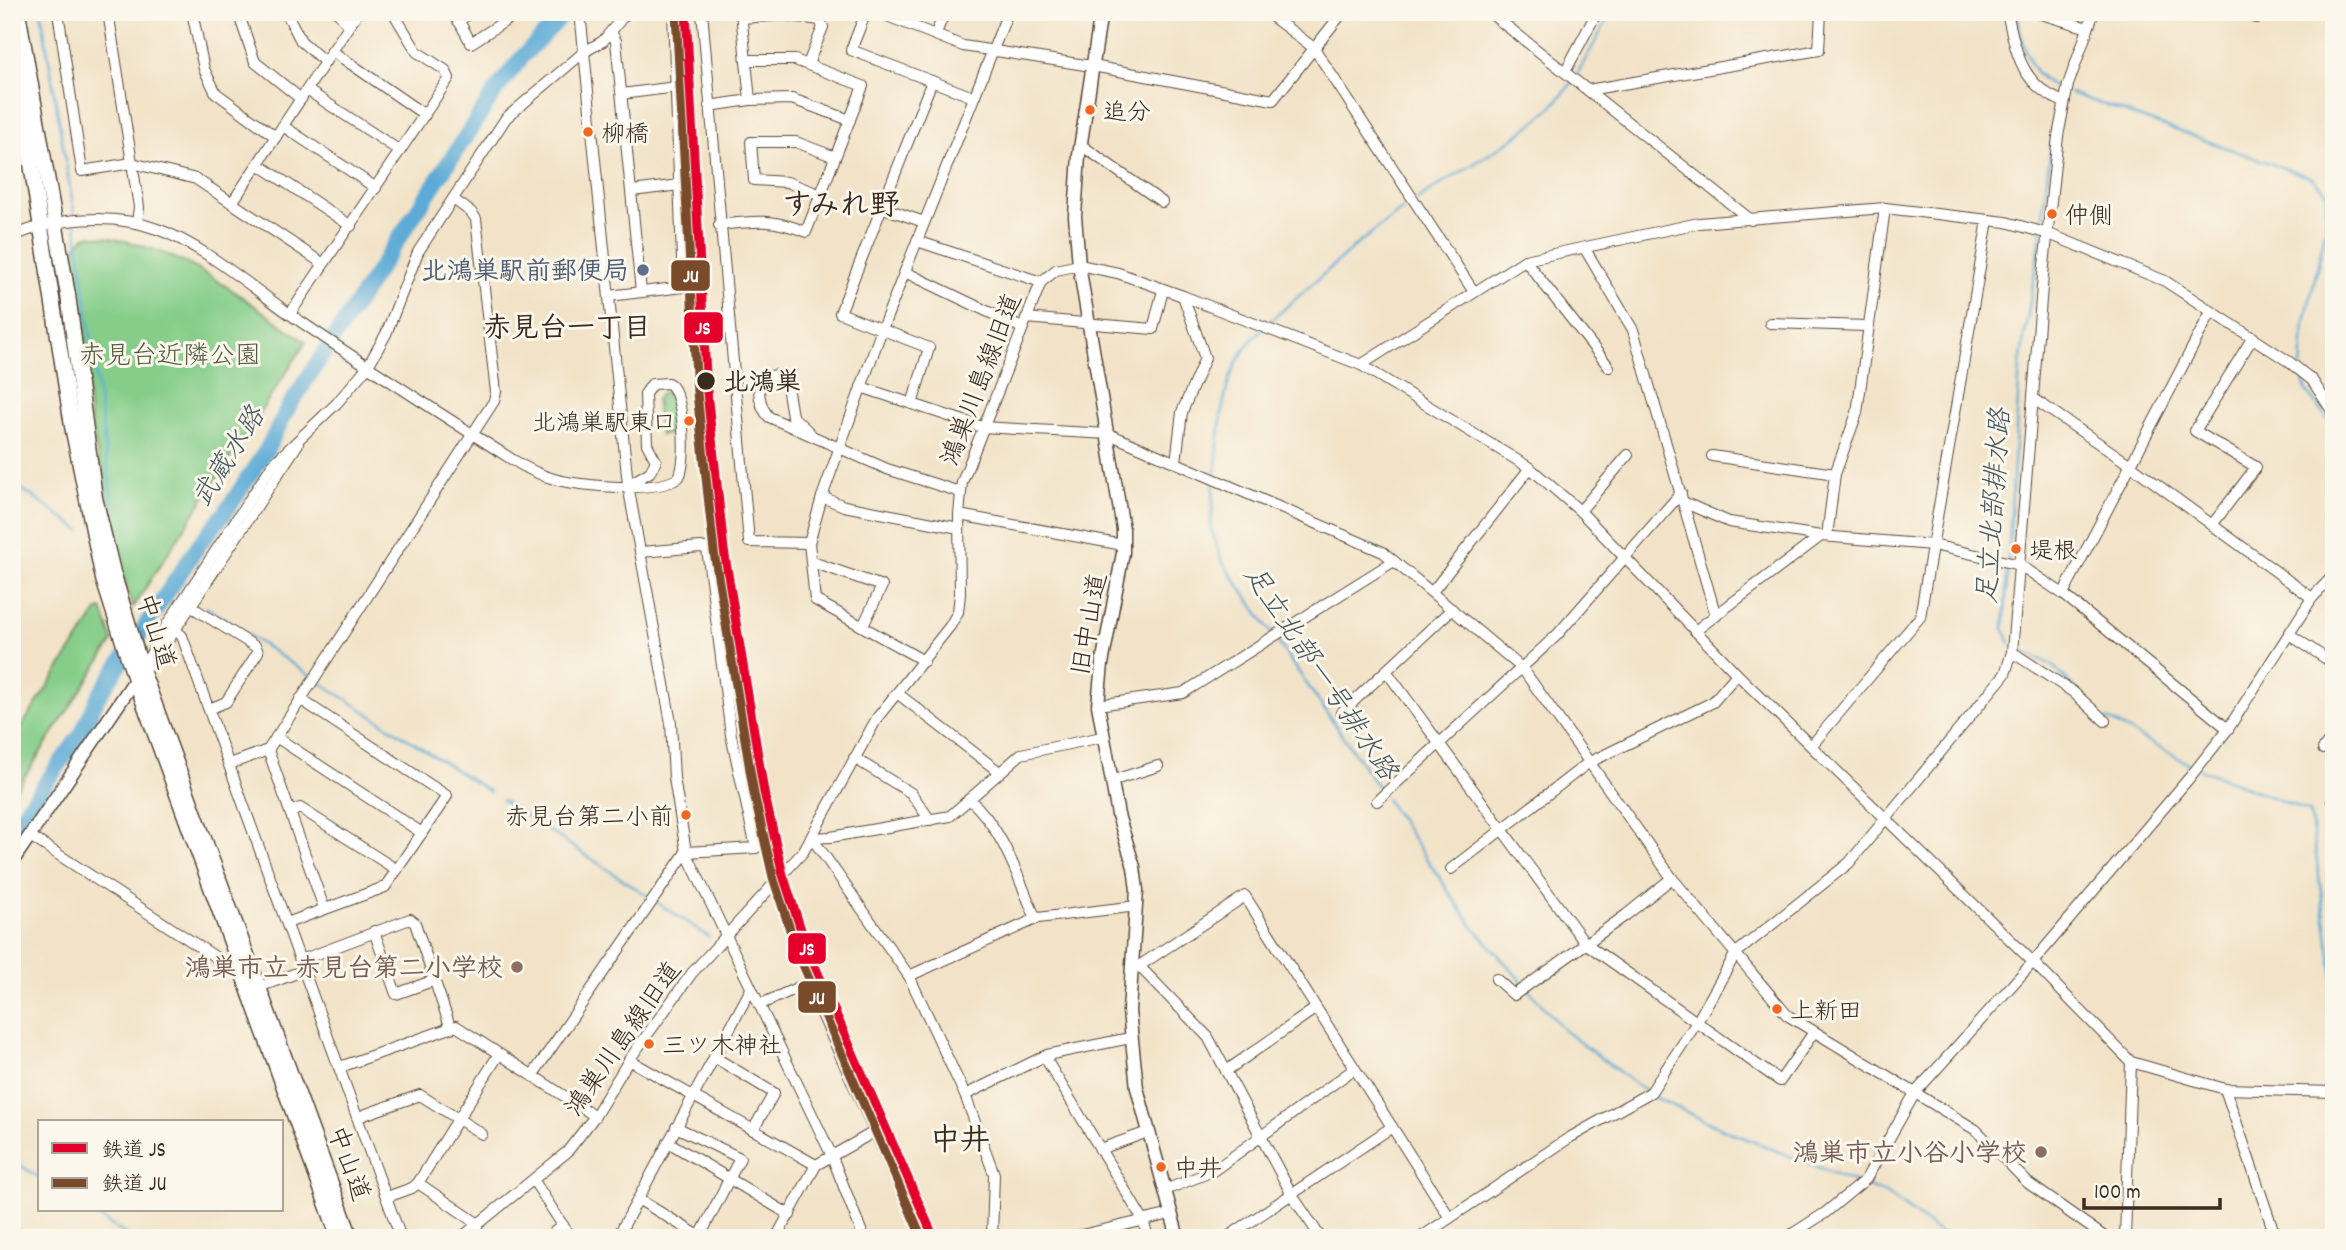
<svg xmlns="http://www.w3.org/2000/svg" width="2346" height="1250" font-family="Dekko,'Klee One',sans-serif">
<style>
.green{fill:#85cd89;stroke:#607c54;stroke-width:2}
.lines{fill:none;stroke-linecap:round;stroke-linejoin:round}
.stream{stroke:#5baad5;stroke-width:2.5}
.river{stroke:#5baad5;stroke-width:16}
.minor-casing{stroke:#564638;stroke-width:12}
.major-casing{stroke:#564638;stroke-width:15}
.highway-casing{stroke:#564638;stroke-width:17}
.minor{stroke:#fff;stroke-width:10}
.major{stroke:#fff;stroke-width:12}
.highway{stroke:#fff;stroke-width:14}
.rail-1-casing{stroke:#fbf7ec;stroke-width:14}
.rail-2-casing{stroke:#fbf7ec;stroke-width:14}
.rail-1{stroke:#e4002b;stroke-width:9}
.rail-2{stroke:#7a4b2a;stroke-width:9}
.bus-dot{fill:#f26522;stroke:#fbf7ec;stroke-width:2.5}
.service-dot{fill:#5c6f8a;stroke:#fbf7ec;stroke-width:2.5}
.stop-dot{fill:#3b2a1e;stroke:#fbf7ec;stroke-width:2.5}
.education-dot{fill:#8d6e63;stroke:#fbf7ec;stroke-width:2.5}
.labels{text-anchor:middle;stroke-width:6;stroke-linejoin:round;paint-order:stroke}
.bus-label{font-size:24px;fill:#3b2a1e;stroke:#fbf7ec;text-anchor:start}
.service-label{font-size:26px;font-weight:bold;fill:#4e5e75;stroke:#fbf7ec;text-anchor:end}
.park-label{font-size:26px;fill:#515b3e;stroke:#fbf7ec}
.street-label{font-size:26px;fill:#3b2a1e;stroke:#fbf7ec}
.stop-label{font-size:26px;font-weight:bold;fill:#3b2a1e;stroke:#fbf7ec;text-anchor:start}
.education-label{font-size:26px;font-weight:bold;fill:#785e54;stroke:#fbf7ec;text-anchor:end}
.neighbourhood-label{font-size:28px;font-weight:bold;fill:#3b2a1e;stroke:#fbf7ec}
.water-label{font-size:28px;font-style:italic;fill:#46575e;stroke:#fbf7ec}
.quarter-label{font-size:30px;font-weight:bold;fill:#3b2a1e;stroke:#fbf7ec}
.line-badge{stroke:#fbf7ec;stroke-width:2.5}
.badge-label{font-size:19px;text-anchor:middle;font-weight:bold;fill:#fff}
</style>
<rect width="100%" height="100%" fill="#fbf7ec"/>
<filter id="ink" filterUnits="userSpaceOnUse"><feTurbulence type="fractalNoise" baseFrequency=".0143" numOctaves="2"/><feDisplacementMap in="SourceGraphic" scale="14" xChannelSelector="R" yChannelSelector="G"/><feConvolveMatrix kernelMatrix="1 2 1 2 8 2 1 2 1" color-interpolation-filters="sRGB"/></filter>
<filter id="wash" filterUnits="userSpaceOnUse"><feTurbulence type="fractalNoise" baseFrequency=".00686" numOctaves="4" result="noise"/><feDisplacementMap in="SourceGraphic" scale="28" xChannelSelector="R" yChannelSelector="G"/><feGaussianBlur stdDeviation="1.57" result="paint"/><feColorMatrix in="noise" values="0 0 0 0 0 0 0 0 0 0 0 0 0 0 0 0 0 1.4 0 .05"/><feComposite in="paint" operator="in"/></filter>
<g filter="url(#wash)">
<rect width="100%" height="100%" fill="#f2e3c8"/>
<g class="green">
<path d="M90,235C182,245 233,292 306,342L133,607L120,567L89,413L84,320L73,250L83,238Z"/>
<path d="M663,392L671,396L675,434L660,435L656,399Z"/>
<path d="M102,609L113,641L12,796V741L98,610Z"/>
</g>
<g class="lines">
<g class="stream">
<path d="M41,12L75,218"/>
<path d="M2017,12C2023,46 2027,78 2064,91"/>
<path d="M1576,76L1612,12"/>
<path d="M2070,93L2312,178L2327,193L2326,229L2304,326L2301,368"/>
<path d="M1417,200C1467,165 1538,133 1572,82"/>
<path d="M76,224L118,547"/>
<path d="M1266,325L1361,241L1411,203"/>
<path d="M2301,374L2307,392L2334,428"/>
<path d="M1215,475C1222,419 1219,370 1262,329"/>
<path d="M1214,481L1211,528L1222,561L1382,793"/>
<path d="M12,482L81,531"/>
<path d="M206,607L309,675"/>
<path d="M2010,643L2004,629L2020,364L2039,247L2056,103"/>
<path d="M2015,647L2052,665L2080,693"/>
<path d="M318,681L490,792"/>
<path d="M2107,719L2193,766"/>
<path d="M2200,769L2310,812L2334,983"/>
<path d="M1386,799L1471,924L1524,984"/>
<path d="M502,800L648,896"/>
<path d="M658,903L709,937"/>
<path d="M1528,989L1566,1032L1646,1092"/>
<path d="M1652,1096L1727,1131L1855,1182"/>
<path d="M12,1160L40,1178"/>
<path d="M1865,1186L1887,1194L1947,1238"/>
<path d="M88,1210L131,1238"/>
</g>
<path class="river" d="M12,829L82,733L98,697L200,543L225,513L267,449L288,408L494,93L522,57L566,12"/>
</g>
</g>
<g filter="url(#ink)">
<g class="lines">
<g class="minor-casing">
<g id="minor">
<path d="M58,12L82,171L132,163L196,179L322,263"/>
<path d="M108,12L139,207L137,223"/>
<path d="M192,12L204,69L216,93L276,137"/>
<path d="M238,12L255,62L301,99"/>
<path d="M286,12L301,41L325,62"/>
<path d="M337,12L349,25"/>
<path d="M454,12L471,43L510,18L512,12"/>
<path d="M580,12L628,485L671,723L674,778L686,852L831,1154L864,1238"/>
<path d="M702,12L749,542L809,543"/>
<path d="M866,12L851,50L973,97"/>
<path d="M877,12L963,46L1098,67L1273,100L1343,12"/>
<path d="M1266,12L1314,48L1474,292"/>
<path d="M1489,12L1751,220"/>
<path d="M2007,12C2016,52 2021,86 2064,102"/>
<path d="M2034,12L2088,28"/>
<path d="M2240,12L2257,18L2281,12"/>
<path d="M741,13L750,100"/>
<path d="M742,18L784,15L820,20L823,27L808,64"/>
<path d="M458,21L472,12"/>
<path d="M611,32L616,41L641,292"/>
<path d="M935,35L945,12"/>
<path d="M332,51L425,115"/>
<path d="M1565,72L1597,12"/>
<path d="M307,90L400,151"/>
<path d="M1588,90L1819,50L1821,12"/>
<path d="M622,94L676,87"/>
<path d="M709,106L750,100L792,99L850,120"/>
<path d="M283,126L376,188"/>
<path d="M1081,145L1162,202"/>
<path d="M258,164L351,226"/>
<path d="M632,191L680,185"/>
<path d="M821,195L787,182L754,180L751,142H796L835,157"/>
<path d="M232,203L358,12"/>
<path d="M881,207L924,222"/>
<path d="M719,225C754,221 772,218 806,232L863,86L795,60H746"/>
<path d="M12,237C54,217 113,213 157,229C203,245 251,287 291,315C364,365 439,413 513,460C526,468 539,475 554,479C578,486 661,494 679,477C688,462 684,390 668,383L652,384L645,394L647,444L656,461L650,472L628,485"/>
<path d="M917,241L1041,282"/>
<path d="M1585,249L1633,330L1716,616"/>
<path d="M1525,260L1609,367"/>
<path d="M905,272L1022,328"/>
<path d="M609,296L683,287L673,12"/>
<path d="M290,314L449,78L445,70L417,52L393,12"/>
<path d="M1026,318L1153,329L1163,290"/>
<path d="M1770,323L1867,326"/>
<path d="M1361,365L1525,260L1699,223L1885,208L2006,222L2049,234L2165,281L2288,361L2312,380L2334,414"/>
<path d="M861,387L982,427L1109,434L1383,552L1522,668L1672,878L1787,1015L1976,1130L2028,1183L2106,1238"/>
<path d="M2034,399L2129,464L2312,598"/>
<path d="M912,404L929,348L840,313L932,81"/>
<path d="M810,433L792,416L786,380L778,375L764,377C755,388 760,407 769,417L887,469L960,492"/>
<path d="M1712,456L1835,474"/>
<path d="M1176,462L1182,412L1205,358L1183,296"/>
<path d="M822,497L844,506L959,528"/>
<path d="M1683,502L1729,522L1821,536"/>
<path d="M1580,511L1628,455"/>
<path d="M959,515L1123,545"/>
<path d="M2212,525L2256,467L2195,431L2253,337"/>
<path d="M1827,536L1835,474L1857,413L1885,208"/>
<path d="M812,562L882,586L863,626"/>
<path d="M1432,592L1530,468"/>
<path d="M2063,594L2211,312"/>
<path d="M190,606L256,647L258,652L226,702L209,709"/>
<path d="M168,623L182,636L401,1238"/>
<path d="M1695,631L1821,536L1933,545L2020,565L2063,594L2228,729"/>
<path d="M2289,634L2334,664"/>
<path d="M2012,652L2073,692L2105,721"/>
<path d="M924,661L815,600L809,543L822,497L882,329L1008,12"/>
<path d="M142,670L168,623L273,464L337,403L368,366L386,334L418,252L506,118L584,52L603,41L627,12"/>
<path d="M142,670L153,663L298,444"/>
<path d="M1387,672L1585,943L1780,1081L1814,1032"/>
<path d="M897,693L998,771"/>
<path d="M1098,705L1183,693L1394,561"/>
<path d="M1341,713L1452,609"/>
<path d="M276,737L422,833"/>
<path d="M1812,745L1920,617L1988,220"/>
<path d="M2323,749L2334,735"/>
<path d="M268,750L324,908"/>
<path d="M854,758L911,793L930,820"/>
<path d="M230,764L268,750L494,401L496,392L476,219L471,212L453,199"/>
<path d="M1111,781L1158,766"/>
<path d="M969,799C1003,828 1018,878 1036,919"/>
<path d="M1377,801L1557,635L1681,493"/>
<path d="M2332,801L2334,802"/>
<path d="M290,812L300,808L397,870"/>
<path d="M30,836L223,962L239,965"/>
<path d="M812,838L909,976L965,1095L994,1174L992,1238"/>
<path d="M812,838L831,837L950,816L1021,754L1102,737"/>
<path d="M1451,869L1588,763L1713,702L1737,674"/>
<path d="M287,923L385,887L447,796L300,699"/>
<path d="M374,931L396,994L435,980"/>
<path d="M301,960L410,919L415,923L450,1026"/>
<path d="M1134,966H1139L1208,1037L1292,1195L1321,1238"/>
<path d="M1139,966L1245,896L1450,1218"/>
<path d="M909,976L1038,918L1137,906"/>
<path d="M1496,979L1514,995L1626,915L1672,878"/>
<path d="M259,987L305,970"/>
<path d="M759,1005L808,983L922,1238"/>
<path d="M1044,1056L1143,1220L1148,1238"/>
<path d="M714,1057L774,1093L753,1130"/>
<path d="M629,1060L816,1165"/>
<path d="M340,1067L456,1026L595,1116"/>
<path d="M1226,1071L1316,1008"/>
<path d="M532,1076L686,852L756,848L731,735L707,549L701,547L641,552"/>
<path d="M2225,1089L2276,1238"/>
<path d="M965,1095L1047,1055L1130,1038"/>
<path d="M358,1117L420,1095L482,1134"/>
<path d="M676,1127L740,1158L699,1238"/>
<path d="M668,1142L790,1215"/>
<path d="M1100,1149L1148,1132"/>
<path d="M534,1181L571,1238"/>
<path d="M418,1183L477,1223"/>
<path d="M1165,1190L1213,1171L1354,1069"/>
<path d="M387,1197L412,1188L418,1183L499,1054"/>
<path d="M638,1199L699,1236"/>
<path d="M461,1238L567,1152L595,1116L629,1060L692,973L803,852L877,718L950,626L958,612L960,594L959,515L962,482L1041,282L1056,270L1079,265L1118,273L1183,296L1361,365L1530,468L1580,511L1737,674L2033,962L2131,1062L2225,1089L2334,1092"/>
<path d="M547,1238L563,1225"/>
<path d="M617,1238L751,989"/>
<path d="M776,1238L816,1165L874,1132"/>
<path d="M1069,1238L1171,1214"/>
<path d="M1226,1238L1392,1127"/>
<path d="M1420,1238L1569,1138L1651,1092L1697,1022L1736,953L1849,863L2005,674L2012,652L2043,275L2058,136L2068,85L2094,12"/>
<path d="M1786,1238L1825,1213L1866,1179L1915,1093L2033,962L2190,777L2228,729L2312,598L2334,575"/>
<path d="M2125,1238L2131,1062"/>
</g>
</g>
<g class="major-casing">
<g id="major">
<path d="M1101,12L1079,155L1075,216L1079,265L1123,529V553L1102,664L1098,705L1118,815L1134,867L1137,890L1129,1011L1137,1088L1178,1238"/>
<path d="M12,862L139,674"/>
</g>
</g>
<g class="highway-casing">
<g id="highway">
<path d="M18,12L68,295L95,498L113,572L142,670L351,1238"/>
<path d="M12,42L72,426L103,579L135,679L339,1238"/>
</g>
</g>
<use href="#minor" class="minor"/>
<use href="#major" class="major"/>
<use href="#highway" class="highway"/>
<g class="rail-1-casing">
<path id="rail-1" d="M686,12L707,392L724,550L764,792L783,875L807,948L934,1238"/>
</g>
<g class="rail-2-casing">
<path id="rail-2" d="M676,13L697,393L714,552L754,794L773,877L797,951L922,1238"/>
</g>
<use href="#rail-1" class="rail-1"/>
<use href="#rail-2" class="rail-2"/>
</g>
</g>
<g class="bus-dot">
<circle cx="1090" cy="110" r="6"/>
<circle cx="588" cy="132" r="6"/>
<circle cx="2052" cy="214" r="6"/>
<circle cx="689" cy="421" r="6"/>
<circle cx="2016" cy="549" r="6"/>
<circle cx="686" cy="815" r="6"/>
<circle cx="1777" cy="1009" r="6"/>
<circle cx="649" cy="1044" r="6"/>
<circle cx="1161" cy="1167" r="6"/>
</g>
<circle class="service-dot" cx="643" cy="270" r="7"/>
<circle class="stop-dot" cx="706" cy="381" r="10"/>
<g class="education-dot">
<circle cx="517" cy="967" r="7"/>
<circle cx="2041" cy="1152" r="7"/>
</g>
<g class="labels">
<g class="bus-label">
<text x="1103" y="119">追分</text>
<text x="601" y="141">柳橋</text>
<text x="2065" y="223">仲側</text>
<text x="676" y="430" text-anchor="end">北鴻巣駅東口</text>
<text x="2029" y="558">堤根</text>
<text x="673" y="824" text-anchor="end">赤見台第二小前</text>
<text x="1790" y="1018">上新田</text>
<text x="662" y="1053">三ツ木神社</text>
<text x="1174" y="1176">中井</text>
</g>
<g class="service-label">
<text x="629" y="279">北鴻巣駅前郵便局</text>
</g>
<g class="park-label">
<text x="170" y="363">赤見台近隣公園</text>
</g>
<g class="street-label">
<text transform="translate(980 379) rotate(-69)" y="9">鴻巣川島線旧道</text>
<text transform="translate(1088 624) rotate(-80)" y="9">旧中山道</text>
<text transform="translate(157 631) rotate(73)" y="9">中山道</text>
<text transform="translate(622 1038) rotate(-55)" y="9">鴻巣川島線旧道</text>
<text transform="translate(350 1163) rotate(70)" y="9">中山道</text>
</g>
<g class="stop-label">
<text x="723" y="390">北鴻巣</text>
</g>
<g class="education-label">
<text x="503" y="976">鴻巣市立 赤見台第二小学校</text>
<text x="2027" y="1161">鴻巣市立小谷小学校</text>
</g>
<g class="neighbourhood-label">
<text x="567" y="336">赤見台一丁目</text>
</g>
<g class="water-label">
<text transform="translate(227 456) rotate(-58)" y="10">武蔵水路</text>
<text transform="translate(1992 506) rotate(-86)" y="10">足立北部排水路</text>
<text transform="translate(1322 672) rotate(56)" y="10">足立北部一号排水路</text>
</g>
<g class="quarter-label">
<text x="841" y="214">すみれ野</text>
<text x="960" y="1149">中井</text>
</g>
</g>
<g class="line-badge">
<rect x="670" y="259" width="41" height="33" rx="7" fill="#7a4b2a"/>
<rect x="683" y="311" width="41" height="33" rx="7" fill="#e4002b"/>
<rect x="787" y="932" width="40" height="33" rx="7" fill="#e4002b"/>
<rect x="797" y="980" width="40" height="34" rx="7" fill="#7a4b2a"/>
</g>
<g class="badge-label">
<text x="691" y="282">JU</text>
<text x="703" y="334">JS</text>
<text x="807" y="955">JS</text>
<text x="817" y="1004">JU</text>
</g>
<rect width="2346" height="1250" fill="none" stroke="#fbf7ec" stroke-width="42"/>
<rect x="38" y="1120" width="245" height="91" fill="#fbf7ec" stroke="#aea59a" stroke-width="2"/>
<rect x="52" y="1143" width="35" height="10" fill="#e4002b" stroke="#aea59a" stroke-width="2"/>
<text x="102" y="1156" font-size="21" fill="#3b2a1e">鉄道 JS</text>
<rect x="52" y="1178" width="35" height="10" fill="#7a4b2a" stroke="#aea59a" stroke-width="2"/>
<text x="102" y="1190" font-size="21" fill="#3b2a1e">鉄道 JU</text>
<path d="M2084 1198v10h136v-10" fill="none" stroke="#3b2a1e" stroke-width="3.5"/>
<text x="2094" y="1198" font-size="21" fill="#3b2a1e" stroke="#fbf7ec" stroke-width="5" paint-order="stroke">100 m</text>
</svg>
